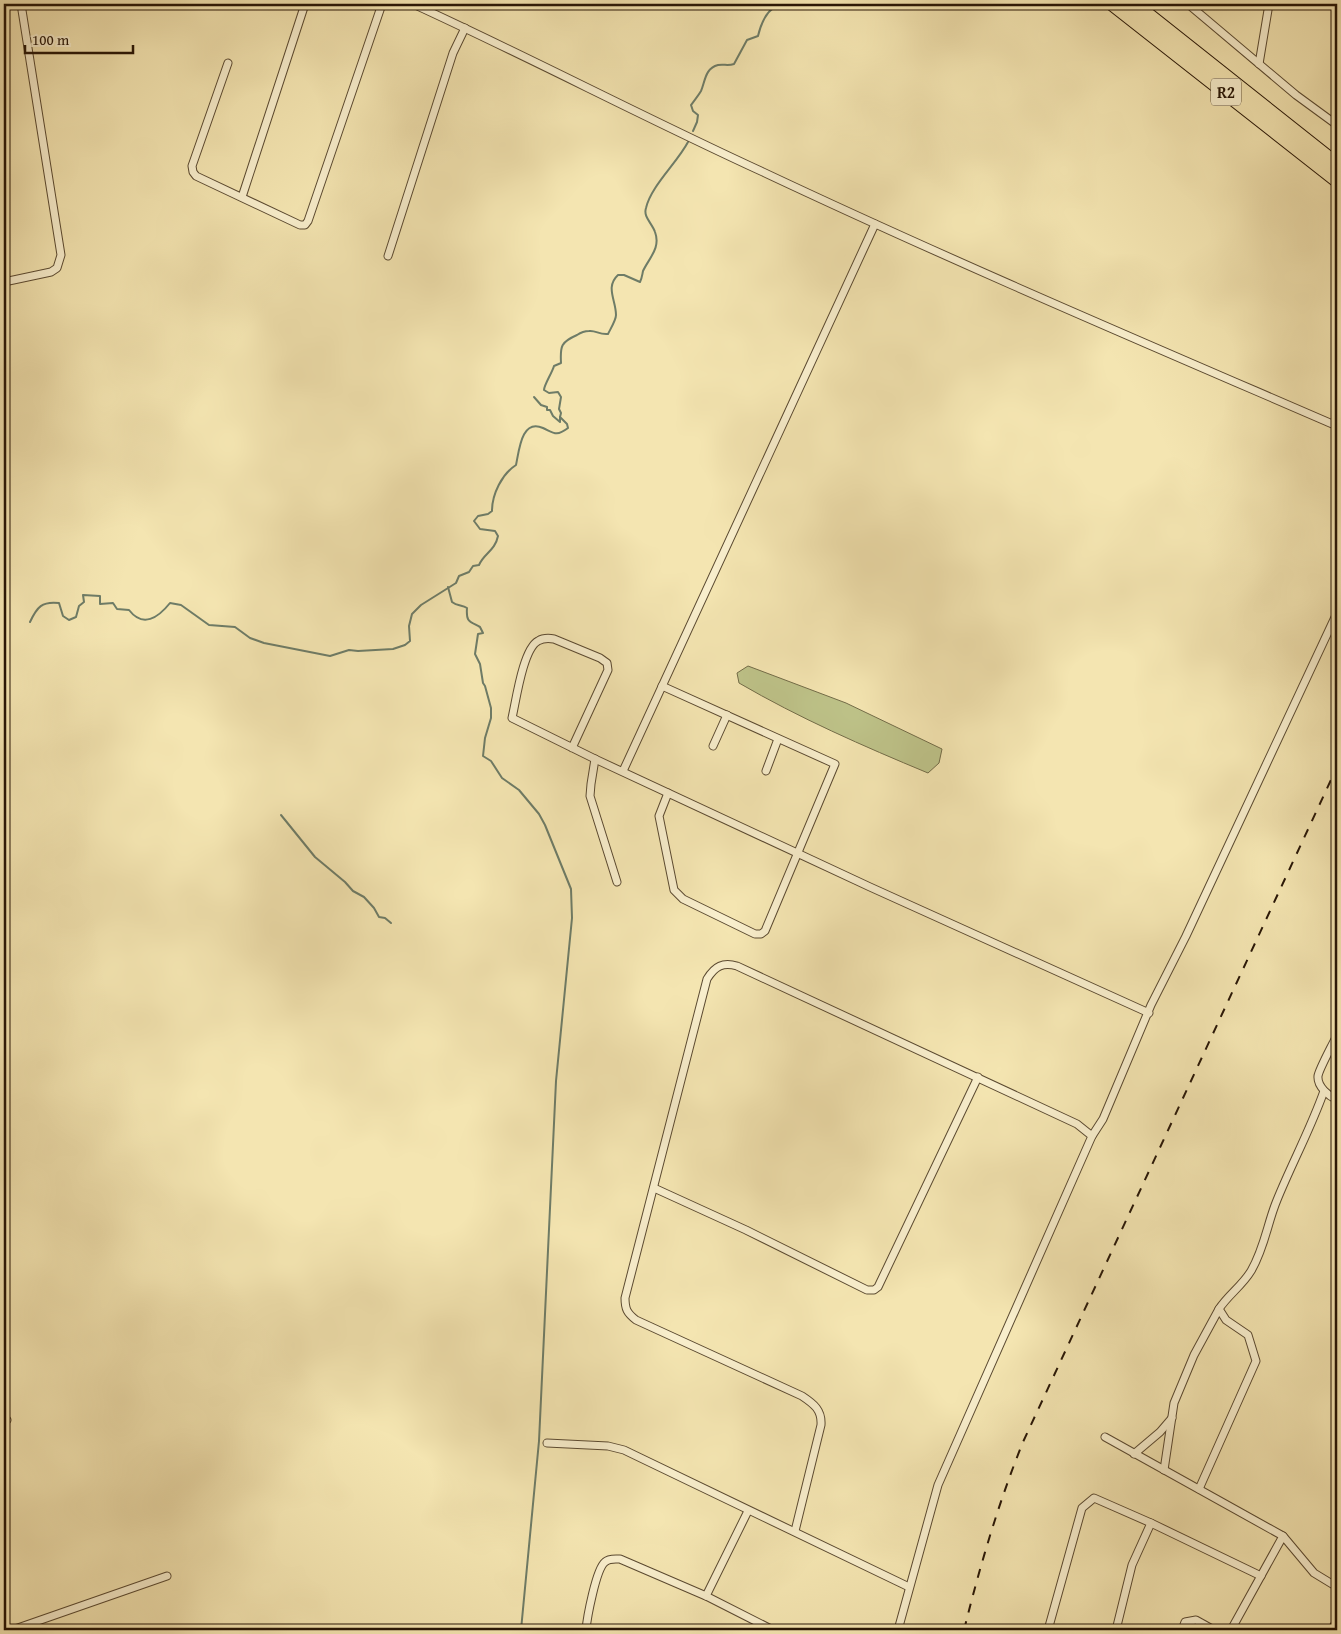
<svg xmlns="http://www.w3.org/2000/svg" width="1341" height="1634" font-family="'Gentium Book Plus',serif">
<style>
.green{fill:#bec389;stroke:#736c48}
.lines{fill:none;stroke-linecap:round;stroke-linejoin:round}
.stream{stroke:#6e7c67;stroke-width:2}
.street-casing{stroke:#5b4a31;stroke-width:9}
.highway-casing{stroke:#281606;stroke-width:16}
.street{stroke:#f8eecc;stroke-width:7}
.highway{stroke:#f4e5b1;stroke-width:14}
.rail{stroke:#281606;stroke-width:2;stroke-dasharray:9 9;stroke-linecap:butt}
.labels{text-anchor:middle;stroke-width:4.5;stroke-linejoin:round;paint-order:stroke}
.shield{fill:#f8eecc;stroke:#665741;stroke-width:1}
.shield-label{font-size:16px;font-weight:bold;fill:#281606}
</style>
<rect width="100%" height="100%" fill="#f4e5b1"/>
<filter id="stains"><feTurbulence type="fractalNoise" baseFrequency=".004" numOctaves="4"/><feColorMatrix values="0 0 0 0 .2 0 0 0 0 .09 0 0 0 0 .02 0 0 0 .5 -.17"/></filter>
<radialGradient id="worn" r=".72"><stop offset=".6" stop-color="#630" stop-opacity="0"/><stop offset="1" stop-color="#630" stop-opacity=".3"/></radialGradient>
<path class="green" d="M748,666L846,703L942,749L939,763L928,773C863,746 799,718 739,683L737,673Z"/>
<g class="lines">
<g class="stream">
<path d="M693,131L697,122L698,115L693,111L691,105C694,101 698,96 701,91C705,82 705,68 718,65C724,64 728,66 734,64L747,40L758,36C761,23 767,9 780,4"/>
<path d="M534,397L541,405L547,407V410H550L553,416L560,422V417"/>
<path d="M448,587L452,602C457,606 462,605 467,608C466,622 469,621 480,627L483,633L478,634L475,654L480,664L483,683L485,686L491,708V718L485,738L483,756L491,761L502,778L519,790L539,814L545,825L571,889L572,918L556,1081L539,1441L521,1630"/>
<path d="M30,622C37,607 42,601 59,603L63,616L69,620L76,617L79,606L84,602L83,595L100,596V604L113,603L117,609L129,610C143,628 158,618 170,603L181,605L209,625L235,627L250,638L264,643L330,656L349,650L358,651L393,649L405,645L410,641L409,626L412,614L421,605L456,583L459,576L469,572L473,566L479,565C484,553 495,551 498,536L495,531L480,529L474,521L478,516L488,514L492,511C492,494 502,474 516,465C519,452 521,418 543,428C554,433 556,437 568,428L567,424L560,417L561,413L559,409L561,397L558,392L549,393L544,390C544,385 552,373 554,366L561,363C560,346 561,342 577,335C580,333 585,331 589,331C596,330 599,335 608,334C611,328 616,320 616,315C616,300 605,287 618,275H624L640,282C642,278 642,276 643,271C649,258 661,248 655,232C652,223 643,217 646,208C651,186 677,163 688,142"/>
<path d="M281,815L315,857L345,882L353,891L364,897L374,908L379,917L385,918L391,923"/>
</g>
<g class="street-casing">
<g id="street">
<path d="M413,4C531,58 645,118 763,172C952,261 1145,343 1337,426"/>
<path d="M1188,4L1296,95L1337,125"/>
<path d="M228,63L192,166L193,172L196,176L300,225H305L308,221L382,4"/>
<path d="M1259,64L1269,4"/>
<path d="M4,181V197"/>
<path d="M242,197L305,4"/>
<path d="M388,256L453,53L465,28"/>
<path d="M4,282L51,272L57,268L61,255L21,4"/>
<path d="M662,686L835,764L765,931L761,934H755L683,899L674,890L659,816L668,793"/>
<path d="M713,746L727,715"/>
<path d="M572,748L608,670L607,663L600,658L554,639C549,638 543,638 538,641C523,649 516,701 512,718L595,759L870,887L1149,1013"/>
<path d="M595,759L591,784L590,796L617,882"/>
<path d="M623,771L875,224"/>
<path d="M766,771L778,739"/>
<path d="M1337,1035C1333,1044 1319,1069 1318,1076C1317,1087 1329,1096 1337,1100"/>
<path d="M1092,1136L1103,1119L1151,1005L1186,936L1337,613"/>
<path d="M654,1188L746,1230L867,1290H874L878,1287L978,1077"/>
<path d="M4,1421L7,1420"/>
<path d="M1105,1437L1283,1536"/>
<path d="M547,1443L608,1446L624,1450L909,1587"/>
<path d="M1134,1454L1160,1432L1172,1418"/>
<path d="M1164,1470L1174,1403L1194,1355L1219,1309"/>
<path d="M1199,1489L1256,1361L1248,1335L1226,1320L1219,1309C1228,1295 1242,1286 1251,1271C1265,1247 1267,1224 1277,1200C1292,1163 1311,1128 1324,1091"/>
<path d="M795,1531L821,1425C822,1410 814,1404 802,1396L636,1320C627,1313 625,1309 625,1298L707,979C715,966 723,962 737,966L1077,1124L1092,1136L938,1485L898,1630"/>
<path d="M706,1596L748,1511"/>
<path d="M12,1630L167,1576"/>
<path d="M586,1630C587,1618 596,1569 605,1562C609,1558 615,1559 620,1559L706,1596L773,1630"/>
<path d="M1048,1630L1082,1508L1094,1498L1151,1523L1261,1576"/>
<path d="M1116,1630L1132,1565L1151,1523"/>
<path d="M1182,1630L1185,1622L1196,1620L1214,1630"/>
<path d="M1231,1630L1283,1536L1314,1573L1337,1587"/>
<path d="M1331,1630L1337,1621"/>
</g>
</g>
<g class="highway-casing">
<g id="highway">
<path d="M1113,4L1337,180"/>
<path d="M1134,4L1337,165"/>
</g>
</g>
<use href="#street" class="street"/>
<use href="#highway" class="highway"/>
<path class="rail" d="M964,1630C980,1566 998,1504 1023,1442L1337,767"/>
</g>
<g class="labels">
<rect class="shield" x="1211" y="78.5" width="30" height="27" rx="4"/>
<g class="shield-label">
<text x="1226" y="98">R2</text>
</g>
</g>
<rect width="1341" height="1634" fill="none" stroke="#f4e5b1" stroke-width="20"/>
<rect x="5" y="5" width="1331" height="1624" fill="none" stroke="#281606" stroke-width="2.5"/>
<rect x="10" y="10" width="1321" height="1614" fill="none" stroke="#281606"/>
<path d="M25 45v8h108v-8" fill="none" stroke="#281606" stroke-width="2.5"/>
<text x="32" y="45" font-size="15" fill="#281606" stroke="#f8eecc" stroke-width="4" paint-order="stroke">100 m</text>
<rect width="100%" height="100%" filter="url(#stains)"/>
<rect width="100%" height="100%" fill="url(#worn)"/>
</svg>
